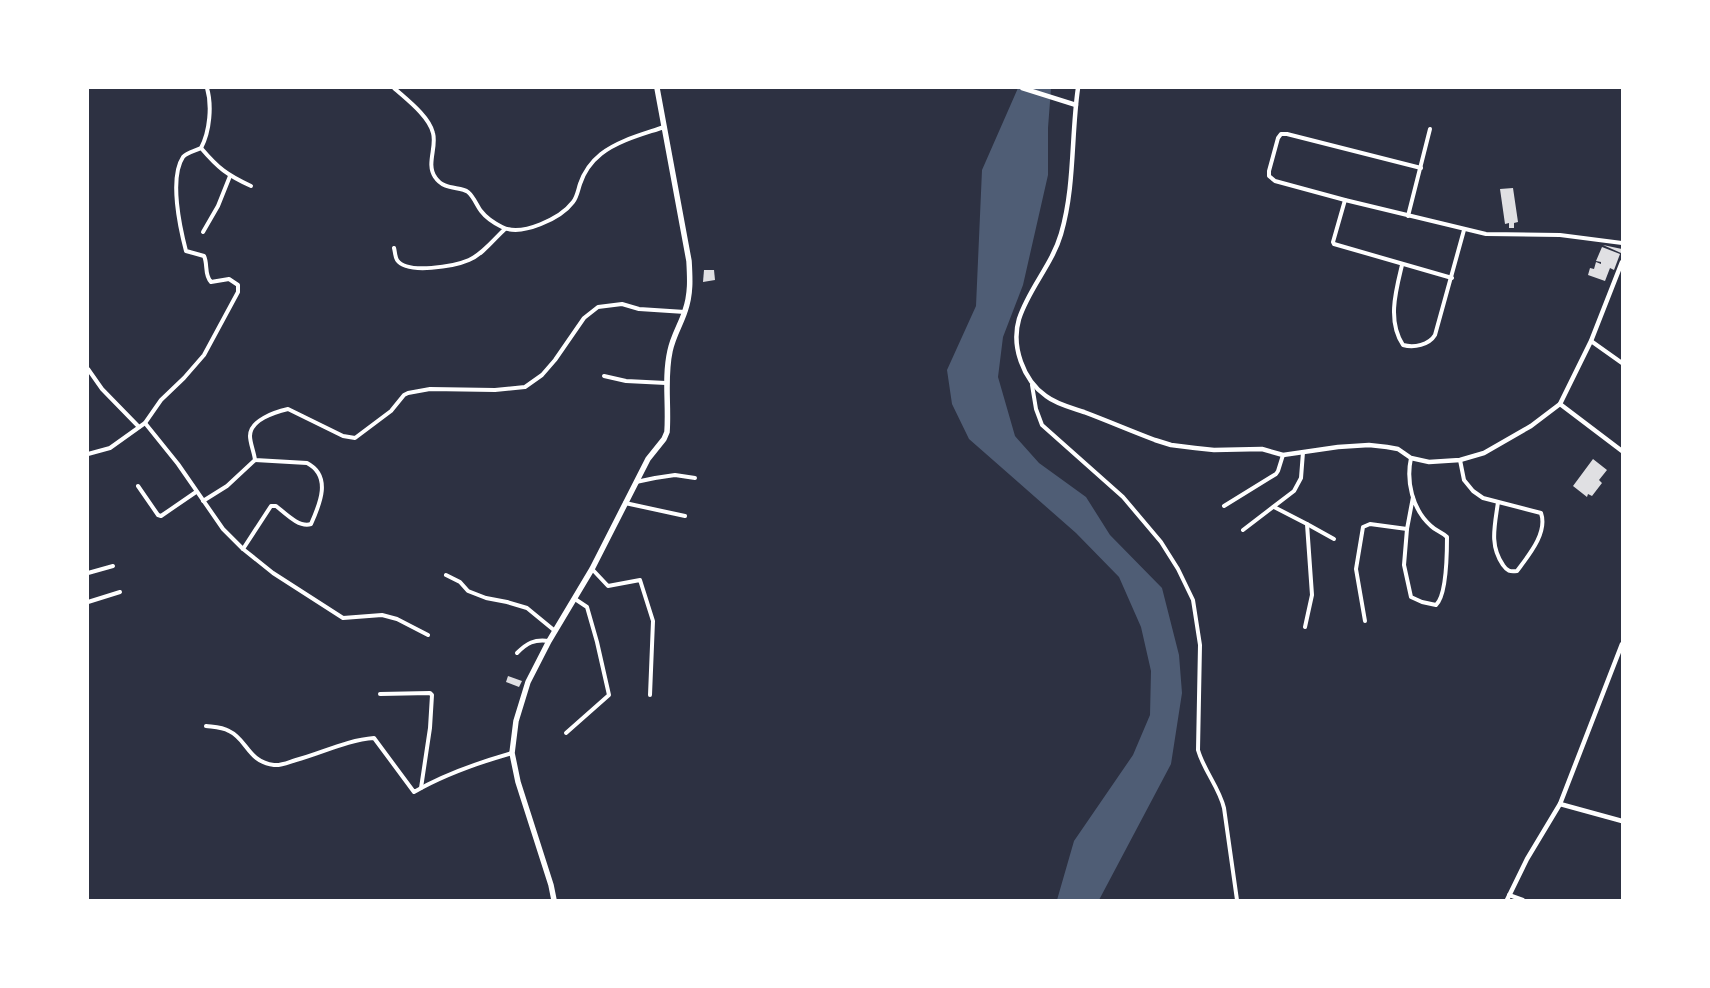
<svg xmlns="http://www.w3.org/2000/svg" width="1710" height="988" font-family="'Asap Condensed',sans-serif">
<style>
.water{fill:#4f5d75}
.building{fill:#e0e0e3}
.lines{fill:none;stroke-linecap:round;stroke-linejoin:round}
.minor{stroke:#fff;stroke-width:4}
.tertiary{stroke:#fff;stroke-width:4.5}
.primary{stroke:#fff;stroke-width:5.5}
</style>
<rect width="100%" height="100%" fill="#2d3142"/>
<path class="water" d="M1018,88H1051L1048,128V175L1023,285L1003,337L998,377L1015,436L1039,463L1086,497L1110,535L1162,588L1179,655L1182,693L1171,764L1099,900H1057L1074,841L1133,755L1150,715L1151,671L1141,627L1119,577L1076,533L969,439L952,404L947,370L976,306L982,170Z"/>
<g class="building">
<path d="M1513,188L1518,222L1514,223V228H1509V223L1505,224L1500,189Z"/>
<path d="M1603,245L1622,249L1621,253Z"/>
<path d="M1602,247L1620,254L1614,270L1610,268L1605,281L1588,275L1590,268L1594,269L1596,262L1601,264V262L1596,261Z"/>
<path d="M704,270H714L715,280L703,282Z"/>
<path d="M1593,459L1607,470L1599,480L1602,483L1592,496L1588,494L1587,497L1573,486Z"/>
<path d="M508,676L522,681L519,687L506,682Z"/>
</g>
<g class="lines">
<g class="minor">
<path d="M394,88C406,99 429,116 433,133C437,147 426,164 435,177C444,191 460,186 468,192C474,197 477,206 481,211C487,219 494,223 502,227C522,237 561,218 573,202C577,197 578,190 580,184C584,172 591,162 601,154C619,140 644,134 664,127"/>
<path d="M201,148C218,168 227,175 251,186"/>
<path d="M1421,168L1287,134H1281L1278,138L1269,171V176L1275,181L1345,200L1486,234L1560,235L1622,243"/>
<path d="M1345,200L1333,242L1334,244L1452,278"/>
<path d="M1408,216L1430,129"/>
<path d="M203,232L218,206L230,176"/>
<path d="M394,248C395,251 395,257 397,260C407,275 455,266 469,260C483,254 494,239 505,229"/>
<path d="M1402,265C1396,290 1387,321 1403,345C1414,348 1429,345 1435,335L1464,230"/>
<path d="M1591,341L1622,363"/>
<path d="M88,369L102,389L139,427"/>
<path d="M604,376L626,381L666,383"/>
<path d="M1032,385L1036,409L1042,425L1123,497L1161,542L1178,569L1193,600L1200,645L1198,750C1204,771 1219,787 1224,808L1237,900"/>
<path d="M145,423L178,464L223,529L243,549L273,573L343,618L382,615L397,619L428,635"/>
<path d="M88,454L110,448L145,423L161,400L184,378L204,355L238,292V285L229,279L211,282C204,275 208,264 204,256L186,251C180,228 169,178 183,157C187,152 195,151 201,148C210,131 212,105 207,88"/>
<path d="M1411,458C1406,481 1412,509 1431,526C1436,531 1442,532 1447,537C1447,552 1447,595 1436,605L1422,602L1411,597L1404,565L1407,529L1413,497"/>
<path d="M1460,460L1464,480L1473,491L1483,498L1541,513C1548,533 1528,556 1517,571C1510,572 1507,571 1503,565C1489,545 1495,525 1498,502"/>
<path d="M636,482L655,478L675,475L695,478"/>
<path d="M138,486L158,515L161,516L196,492"/>
<path d="M203,501L227,486L255,460"/>
<path d="M625,503L685,516"/>
<path d="M1224,506L1276,474L1278,471L1283,455"/>
<path d="M1274,507L1307,524L1312,595L1305,627"/>
<path d="M1307,524L1334,539"/>
<path d="M1243,530L1294,491L1301,478L1303,452"/>
<path d="M243,549L271,506H276C285,513 299,528 311,524C320,504 332,476 307,463L255,460C254,452 250,443 250,436C250,420 275,412 288,409L343,436L355,438L391,411L404,395L408,393L430,389L495,390L525,387L542,375L555,360L584,318L598,307L622,304L639,309L685,312"/>
<path d="M592,569L608,586L640,580L653,621L650,695"/>
<path d="M88,573L113,566"/>
<path d="M446,575L460,582L468,591L486,598L507,602L527,608L555,631"/>
<path d="M88,602L120,592"/>
<path d="M1365,621L1356,569L1363,527L1370,524L1407,529"/>
<path d="M517,653C527,643 534,639 549,641"/>
<path d="M380,694L430,693L432,695L430,728L421,788"/>
<path d="M206,726C213,727 222,727 229,731C247,739 248,762 274,765C281,766 289,762 296,760C322,753 347,740 374,738L414,792C445,774 477,763 512,753"/>
<path d="M566,733L609,695L597,642L587,607L575,599"/>
<path d="M1509,895L1523,900"/>
</g>
<g class="tertiary">
<path d="M1022,88L1076,105"/>
<path d="M1078,88C1071,136 1075,186 1061,234C1052,265 1029,288 1019,319C1011,346 1023,380 1046,396C1056,404 1072,408 1084,412C1108,421 1131,431 1155,440L1171,445L1195,448L1214,450L1262,449L1283,455L1338,447L1369,445L1387,447L1398,449L1411,458L1429,462L1460,460L1484,453L1531,426L1560,404L1591,341L1622,262"/>
<path d="M1560,404L1622,451"/>
<path d="M1560,804L1622,821"/>
<path d="M1507,900L1527,859L1560,804L1622,644"/>
</g>
<path class="primary" d="M554,900L551,885L518,782L512,753L516,721L528,682L549,641L592,569L648,459L664,439L667,432C669,405 664,378 670,351C673,336 681,324 685,311C691,294 690,278 689,261L657,88"/>
</g>
<rect width="1710" height="988" fill="none" stroke="#ffffff" stroke-width="178"/>
</svg>
